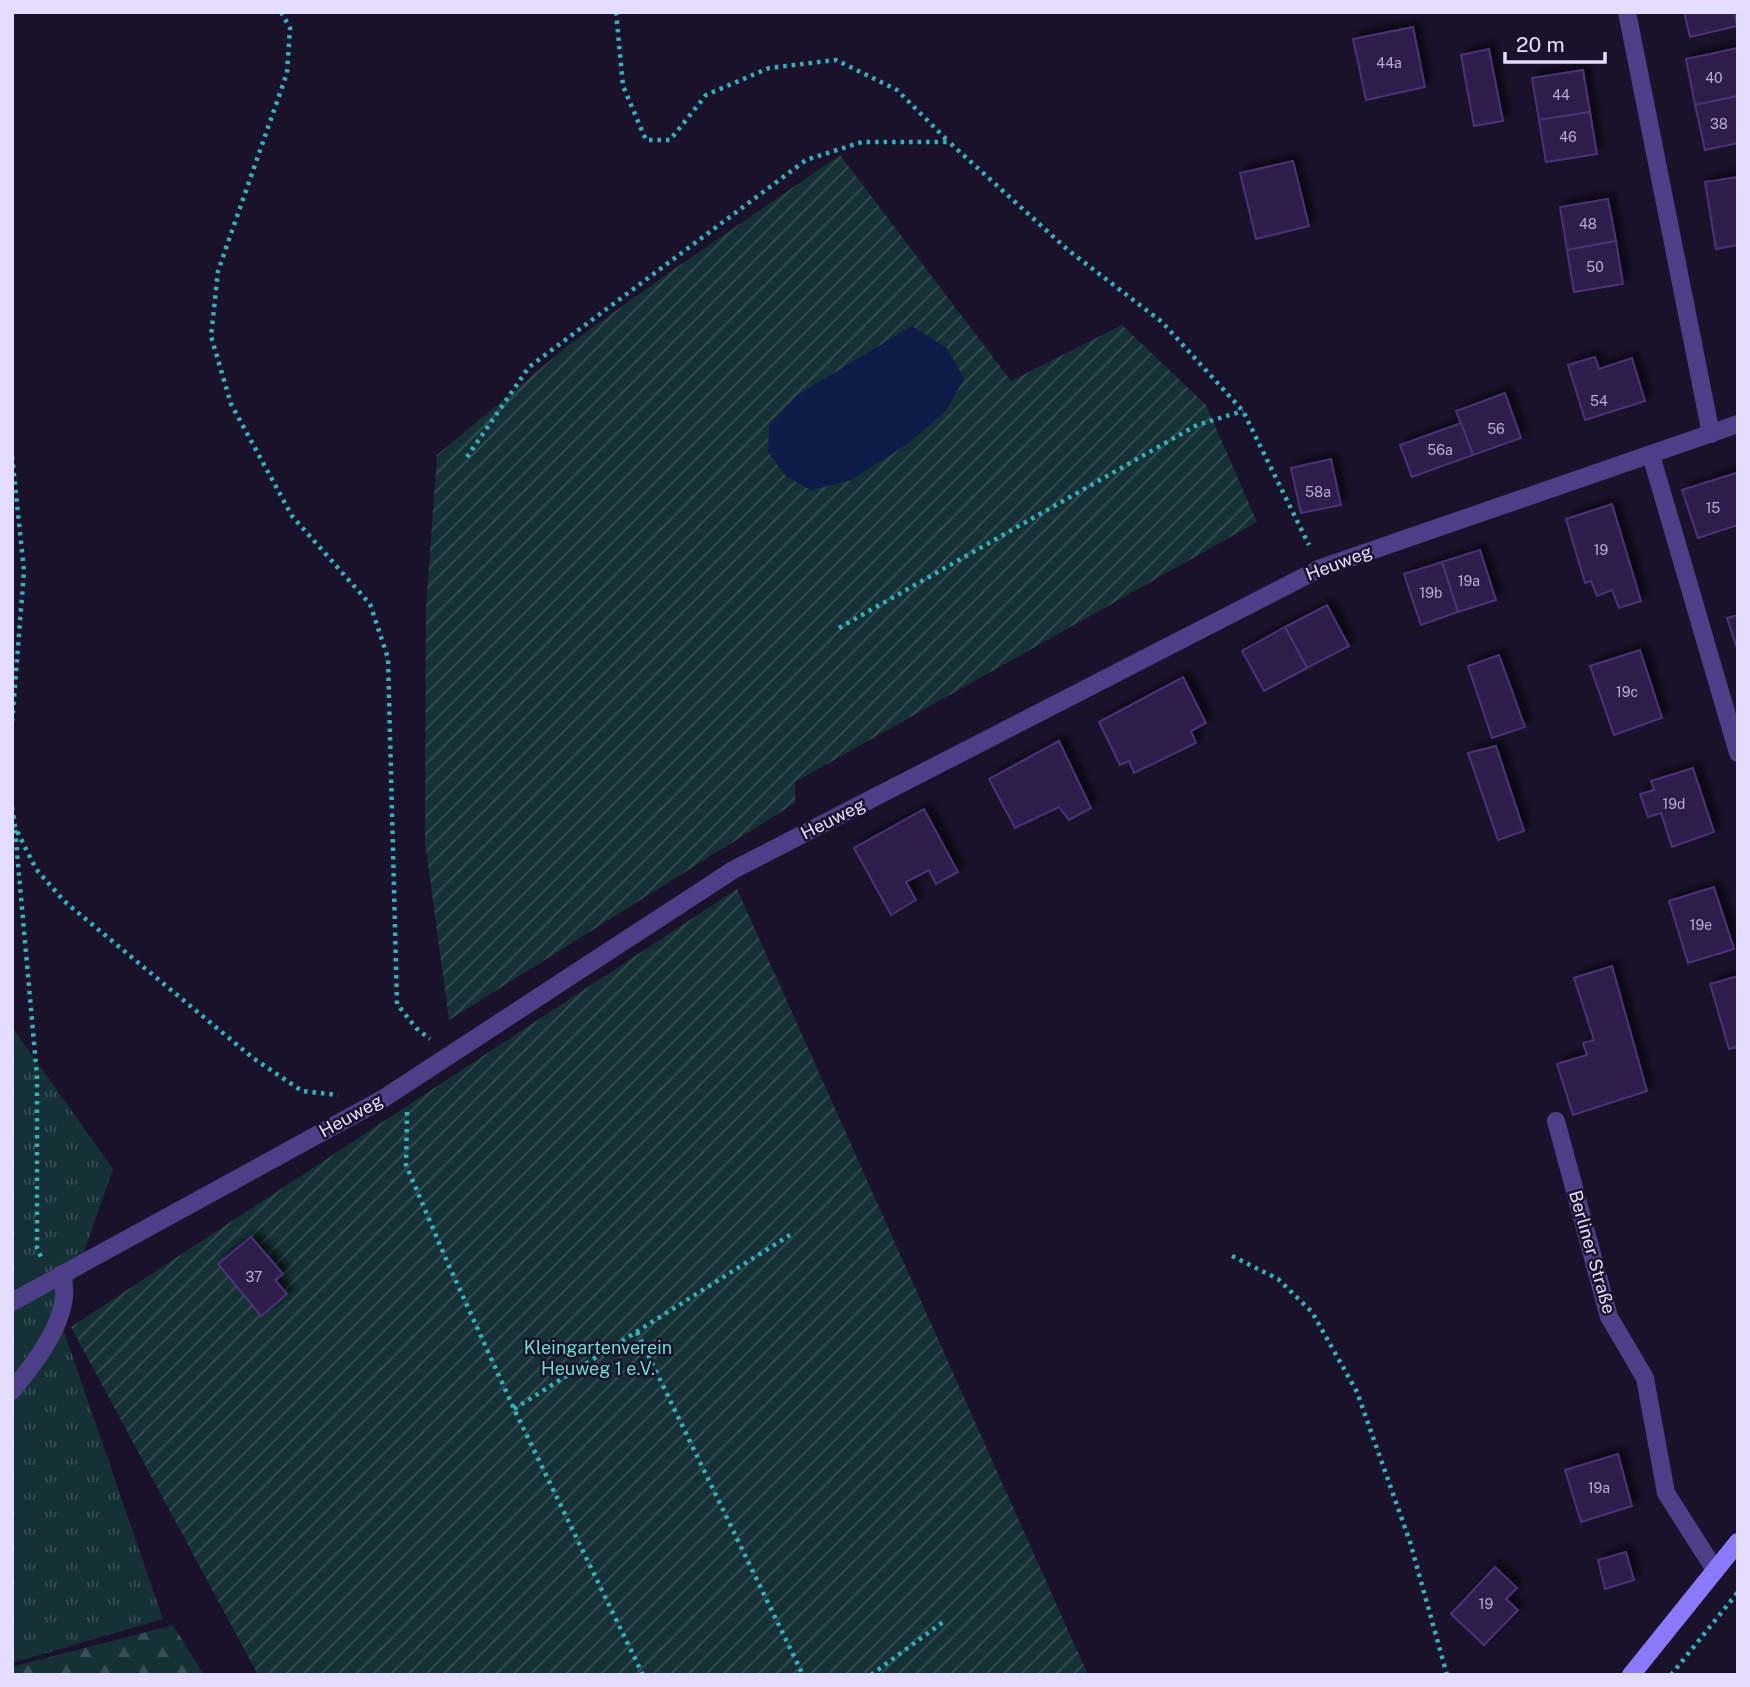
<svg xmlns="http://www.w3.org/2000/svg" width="1750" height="1687" font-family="'Public Sans',sans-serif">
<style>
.grass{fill:url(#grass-tufts)}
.forest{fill:url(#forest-firs)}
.garden{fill:url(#garden-furrows);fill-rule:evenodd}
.water{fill:#0d1b49}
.building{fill:#2e1f4b;stroke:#483276;stroke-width:2;filter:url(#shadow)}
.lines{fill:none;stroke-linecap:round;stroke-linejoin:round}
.path{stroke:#35b0b9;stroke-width:4.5;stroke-dasharray:3.5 5;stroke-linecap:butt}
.street{stroke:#4c3f88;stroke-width:18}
.secondary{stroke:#8c78fa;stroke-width:18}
.labels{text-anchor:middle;stroke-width:5;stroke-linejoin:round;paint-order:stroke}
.number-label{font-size:14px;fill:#b7aed1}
.street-label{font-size:18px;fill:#e5ddfe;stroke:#1a122b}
.park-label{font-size:18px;fill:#6addd0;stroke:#1a122b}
</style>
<defs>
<pattern id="grass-tufts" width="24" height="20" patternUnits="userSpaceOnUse" patternTransform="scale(1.75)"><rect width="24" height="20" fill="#153135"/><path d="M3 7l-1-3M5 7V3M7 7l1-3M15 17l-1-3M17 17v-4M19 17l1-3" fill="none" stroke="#374e53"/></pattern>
<pattern id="forest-firs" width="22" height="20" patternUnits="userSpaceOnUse" patternTransform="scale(1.75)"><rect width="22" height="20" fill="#153135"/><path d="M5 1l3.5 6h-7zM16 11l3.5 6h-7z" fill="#374e53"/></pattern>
<pattern id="garden-furrows" width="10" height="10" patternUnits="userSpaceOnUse" patternTransform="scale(1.75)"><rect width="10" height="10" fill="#153135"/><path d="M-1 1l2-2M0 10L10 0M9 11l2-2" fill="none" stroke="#374e53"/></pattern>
<filter id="shadow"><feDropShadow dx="6" dy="-6" stdDeviation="3.5" flood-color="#0009"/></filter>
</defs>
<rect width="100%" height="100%" fill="#1a122b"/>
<path class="grass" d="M12,1027L113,1169L60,1320L163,1619L12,1663Z"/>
<path class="forest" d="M173,1625L204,1675H12V1667Z"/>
<g class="garden">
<path d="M840,155L1011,381L1122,325L1206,405L1257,522L795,782V803L449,1020L425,842L426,608L437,455L571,343L670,272ZM785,475L851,480L811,490Z"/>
<path d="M737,889L1088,1675H258L71,1327Z"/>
</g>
<path class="water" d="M912,326L947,348L964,379L946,411L906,445L851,480L811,490L785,475L768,452L769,425L799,394Z"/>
<g class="building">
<path d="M1684,12H1734L1737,26L1690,37Z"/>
<path d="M1413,27L1425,87L1366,100L1353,39Z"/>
<path d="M1738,48V96L1695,105L1686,59Z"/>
<path d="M1489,49L1503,121L1474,126L1461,55Z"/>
<path d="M1583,70L1590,112L1539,120L1532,78Z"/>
<path d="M1738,96V143L1705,150L1695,105Z"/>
<path d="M1590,112L1597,154L1546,162L1539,120Z"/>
<path d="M1293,161L1309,226L1256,239L1240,173Z"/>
<path d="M1738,177V245L1716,249L1705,182Z"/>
<path d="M1608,199L1616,241L1567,250L1560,207Z"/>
<path d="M1616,241L1623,284L1574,292L1567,250Z"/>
<path d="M1595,357L1599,369L1632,358L1645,401L1585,420L1568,365Z"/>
<path d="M1505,393L1521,438L1473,455L1456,411Z"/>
<path d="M1461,423L1473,455L1412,477L1400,445Z"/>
<path d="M1331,459L1341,505L1301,513L1291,468Z"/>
<path d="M1736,473L1738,477V525L1698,538L1682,490Z"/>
<path d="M1612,504L1641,601L1619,608L1612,590L1597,596L1591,581L1585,583L1566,519Z"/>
<path d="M1480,550L1496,600L1458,612L1442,562Z"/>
<path d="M1442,562L1458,612L1421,625L1404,574Z"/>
<path d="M1327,605L1349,646L1307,668L1285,627Z"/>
<path d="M1738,615V651L1727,618Z"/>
<path d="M1285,627L1307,668L1264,691L1242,651Z"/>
<path d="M1640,650L1662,718L1614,735L1590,666Z"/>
<path d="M1499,655L1525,727L1492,738L1468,666Z"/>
<path d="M1183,677L1206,723L1191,731L1196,743L1134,773L1129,761L1120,765L1099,722Z"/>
<path d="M1059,741L1091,808L1069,820L1059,807L1015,828L989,779Z"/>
<path d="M1496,746L1524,831L1498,840L1468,753Z"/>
<path d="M1693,768L1714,832L1672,847L1661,813L1648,817L1640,794L1654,790L1651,781Z"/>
<path d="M924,809L958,872L936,884L929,870L906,882L916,900L891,915L854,848Z"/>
<path d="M1714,887L1734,949L1688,963L1669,901Z"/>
<path d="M1612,966L1647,1091L1573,1115L1557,1064L1587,1055L1583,1043L1594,1040L1574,978Z"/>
<path d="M1738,976V1053L1736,1047L1729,1049L1710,984Z"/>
<path d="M251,1237L283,1274L275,1280L287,1294L261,1316L218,1264Z"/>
<path d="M1618,1454L1632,1506L1581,1522L1565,1470Z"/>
<path d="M1626,1552L1634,1580L1605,1589L1598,1560Z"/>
<path d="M1495,1567L1517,1588L1506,1599L1518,1610L1484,1645L1451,1614Z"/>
</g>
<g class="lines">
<g class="path">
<path d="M281,12L290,28L287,73L218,271L211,336L231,404L292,516L370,604L388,658L397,1004L416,1028L430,1039"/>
<path d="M616,12L623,86L646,140H670L706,95L769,68L836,60L897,90L948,141"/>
<path d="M12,456L24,571L12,723"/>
<path d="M467,457L529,367L806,160L862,142H949L1068,250L1162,322L1243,411L1309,545"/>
<path d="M839,628L1197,425L1243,411"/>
<path d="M12,807L15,827L36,869L64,901L253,1058L302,1091L338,1095"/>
<path d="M15,830L37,1076V1248L41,1257"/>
<path d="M407,1112L406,1165L446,1259L514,1409L643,1675"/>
<path d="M1232,1256L1278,1279L1312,1312L1357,1392L1410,1542L1447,1675"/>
<path d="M637,1332L803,1675"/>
<path d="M514,1409L790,1235"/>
<path d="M871,1675L943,1622"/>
<path d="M1671,1675L1738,1592"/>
</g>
<g class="street">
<path d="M1627,12L1711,434"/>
<path d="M1651,455L1738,753"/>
<path d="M1556,1121L1609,1317L1645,1378L1666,1493L1715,1570"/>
<path d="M12,1302L381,1100L733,870L1321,568L1738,424"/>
<path d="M12,1391C33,1365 61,1330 64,1296C65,1289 63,1281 62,1274"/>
</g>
<path class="secondary" d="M1631,1675L1738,1542"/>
</g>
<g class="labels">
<g class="number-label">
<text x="1389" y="68">44a</text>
<text x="1714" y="83">40</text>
<text x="1561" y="100">44</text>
<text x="1719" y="129">38</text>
<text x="1568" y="142">46</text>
<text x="1588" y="229">48</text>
<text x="1595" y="272">50</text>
<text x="1599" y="406">54</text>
<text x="1496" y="434">56</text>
<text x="1440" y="455">56a</text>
<text x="1318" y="497">58a</text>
<text x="1713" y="513">15</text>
<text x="1601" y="555">19</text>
<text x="1469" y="586">19a</text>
<text x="1431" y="598">19b</text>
<text x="1627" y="697">19c</text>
<text x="1674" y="809">19d</text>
<text x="1701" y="930">19e</text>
<text x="254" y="1282">37</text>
<text x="1599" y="1493">19a</text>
<text x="1486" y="1609">19</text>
</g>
<g class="street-label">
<text transform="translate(1339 563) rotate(-21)" y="6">Heuweg</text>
<text transform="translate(833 819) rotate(-27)" y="6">Heuweg</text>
<text transform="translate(351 1116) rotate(-29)" y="6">Heuweg</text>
<text transform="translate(1592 1252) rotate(74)" y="6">Berliner Straße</text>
</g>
<g class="park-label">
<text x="598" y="1354">Kleingartenverein<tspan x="598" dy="21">Heuweg 1 e.V.</tspan></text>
</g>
</g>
<rect width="1750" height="1687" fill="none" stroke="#e5ddfe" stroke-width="28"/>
<path d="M1505 52v10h100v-10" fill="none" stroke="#e5ddfe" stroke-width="3.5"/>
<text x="1516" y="52" font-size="21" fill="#e5ddfe" stroke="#1a122b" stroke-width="5" paint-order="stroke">20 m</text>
</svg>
